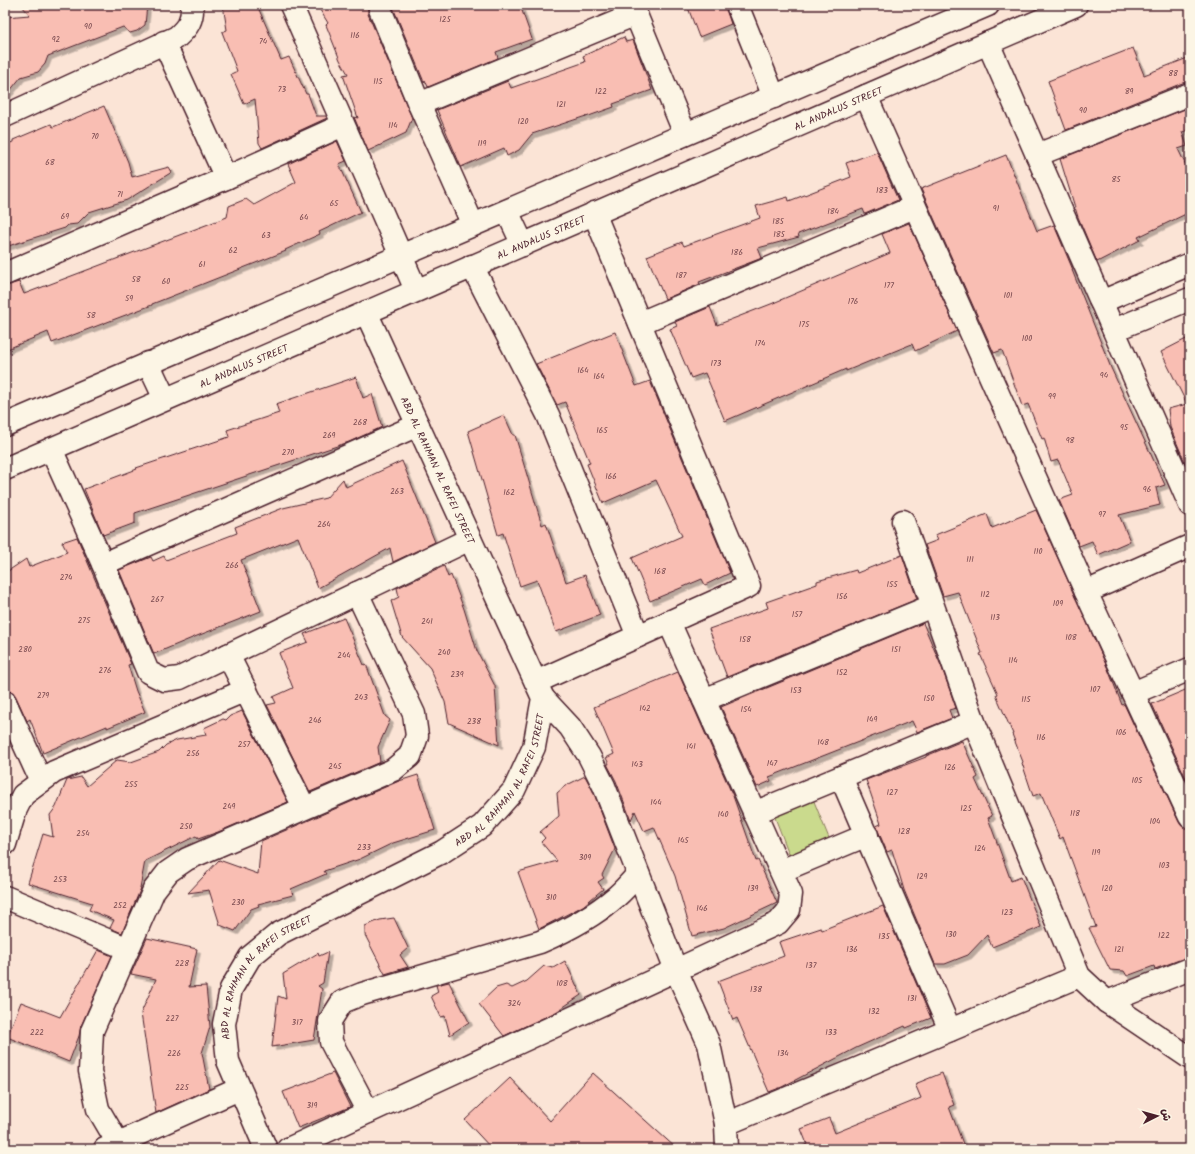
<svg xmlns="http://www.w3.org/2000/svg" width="1195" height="1154" font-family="Kalam,'Playpen Sans Arabic',sans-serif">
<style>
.green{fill:#cada8d;stroke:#8a7c5c}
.building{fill:#f9beb3;stroke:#4a1f2b;filter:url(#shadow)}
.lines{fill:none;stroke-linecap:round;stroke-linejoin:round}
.minor-casing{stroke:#4a1f2b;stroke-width:25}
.minor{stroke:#fcf5e5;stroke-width:22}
.labels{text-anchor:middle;stroke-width:4;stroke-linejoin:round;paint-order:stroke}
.number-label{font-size:8px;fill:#76474d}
.street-label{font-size:10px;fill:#4a1f2b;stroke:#fcf5e5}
</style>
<defs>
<filter id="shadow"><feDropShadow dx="3.5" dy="3.5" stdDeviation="0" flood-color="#0004"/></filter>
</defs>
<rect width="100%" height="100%" fill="#fbe4d6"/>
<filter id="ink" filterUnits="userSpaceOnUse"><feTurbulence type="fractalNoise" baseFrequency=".025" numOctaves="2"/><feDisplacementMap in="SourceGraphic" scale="8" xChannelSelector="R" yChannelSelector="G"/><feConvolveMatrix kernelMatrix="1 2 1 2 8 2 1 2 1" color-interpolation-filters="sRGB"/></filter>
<g filter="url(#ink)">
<path class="green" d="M813,799L831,843L791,859L774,815Z"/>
<g class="building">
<path d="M21,5H147L145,25L137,31L130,33L123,27L48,56L45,64L38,72L21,77L5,97V17L30,15Z"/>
<path d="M223,5H257L281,60L289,57L306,94H308L316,116H326L327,118L262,148L259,143L255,99L244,104L231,74L237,71L222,32L227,30Z"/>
<path d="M317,5H368V14L412,118L406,133L368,151L354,117L358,118L343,75L348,74L340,60L326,25L328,23Z"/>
<path d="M392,5H520L532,39L496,52L498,58L428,87L425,80L424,82Z"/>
<path d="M687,5H725L731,24L699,37Z"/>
<path d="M624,37L626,42L633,40L652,90L613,104L614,107L586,117V116L532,134L519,150L507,156L504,148L461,167L437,110L508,81L511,88L585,62L583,56Z"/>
<path d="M1133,48L1144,75L1190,57V82H1185L1066,130L1048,81Z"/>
<path d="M104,106L128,162L132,177L169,167L172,172L127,200L89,212L77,224L68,225L65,228L5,247V145L13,142V140L51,124L53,127Z"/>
<path d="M1190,107V130L1182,132L1187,146L1178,149L1190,174V212L1138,237L1140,240L1097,262L1078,217L1060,159Z"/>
<path d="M337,141L346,161L339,164L361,212L319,232L320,234L285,250L286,251L152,304V305L52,343L48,332L5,350V286L19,282L24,294L227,217L229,206L246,199L254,205L296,182L288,164Z"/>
<path d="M877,152L898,200L865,214L863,209L798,234L799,237L758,248L762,258L699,282L700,284L665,299L647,256L682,242L684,246L760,218L756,206L788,197L789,201L851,177L846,163Z"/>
<path d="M1006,155L1037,231L1054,225L1073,270H1072L1111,368L1165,485L1156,488L1160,505L1119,515L1130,541L1098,555L1092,541L1079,546L1059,500L1073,495L1058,460L1051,462L1044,438L1042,439L1028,404L1022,406L1002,350L994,353L921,189Z"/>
<path d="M909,223L957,331L915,351L912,344L846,371V369L725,421L705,373L691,378L670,329L677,326L675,322L710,307L717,325L771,304L890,253L882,234Z"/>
<path d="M615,332L636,386L650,381L730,573L705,585L702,579L650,601L632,558L682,536L656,480L603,503L587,464L590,463L565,402L557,405L536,364Z"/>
<path d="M1190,337V474L1170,427L1168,409L1187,404L1161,352Z"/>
<path d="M356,377L363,398L372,394L382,427L349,442L135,513V523L103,535L84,489L137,469L136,468L229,437L227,430L279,413L276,404Z"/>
<path d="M504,415L513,435H515L542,525L546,523L566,582L585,575L600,615L556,632L537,580L520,586L503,533L498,535L468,431Z"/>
<path d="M402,461L435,542L393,562L390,548L318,588L298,537L241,560L261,611L197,636L154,654L119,570L151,557L153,561L164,556L166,560L237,533L235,527L283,508L326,498L343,479L346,487Z"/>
<path d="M1036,510L1108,669L1122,705L1124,704L1179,822L1183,827L1190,829V956L1155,969L1154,966L1127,976L1124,971L1110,970L1089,928L1096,927L1063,837L1060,839L1041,793L1033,796L1022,763L1023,762L1012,734H1013L996,695L998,694L980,654L982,653L958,592L943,596L925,545L938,540L935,535L987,514L992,528Z"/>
<path d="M77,537L131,664L128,665L136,691L145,712L107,728V726L43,753L30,719L27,721L16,697L13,692L5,690V573L26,559L29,567L67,552L62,542Z"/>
<path d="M902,555L917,599L727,677L709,629L768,608L766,602L817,584V581L856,570L857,573Z"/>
<path d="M444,566L448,577L451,575L464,609L477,651L495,686L499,745L449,723L445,702L430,668L402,637L391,601L399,597L397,588Z"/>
<path d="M344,618L364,665L366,664L385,716L390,720L378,747L380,762L310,792L267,705L276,703L273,697L293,688L279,653L308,642L304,634Z"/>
<path d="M923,623L942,668L956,708L949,710L952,718L917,732L912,721L769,777L771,781L757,787L721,707Z"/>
<path d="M678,672L733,796L756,861L758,860L777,903L724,928L692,936L675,876L654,827L644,831L635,811L631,820L616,781L607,764H609L606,758L614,754L594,707Z"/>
<path d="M1190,688V787L1152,704Z"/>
<path d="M242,711L288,802L218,832L198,839L196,836L145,861L140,888H141L122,933L110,928L114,920L89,910L92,903L28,883L43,834L53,837L50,815L56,807L67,780L81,777L87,786L117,760L131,762L159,752L166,745L177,740L206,735L204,728L223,719L226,720L230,716Z"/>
<path d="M962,741L978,777L975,779L992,816L988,818L1011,881L1021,877L1041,927L992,947L987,935L968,955L945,964H935L904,890L892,850L887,852L876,826L881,824L866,780L926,757V756Z"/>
<path d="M418,775L435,830L393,843L360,859L324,871L326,874L291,889L293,895L258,904L259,906L251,909L235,931L220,925L209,890L188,893L219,860L258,874L261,841L399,781Z"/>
<path d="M585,776L593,791L615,849L602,875L604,878L598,882L603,889L583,906L539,929L518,872L557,861L541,842L545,838L540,832L559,816L557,793L565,786Z"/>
<path d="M883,906L931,1018L906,1028L905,1026L856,1048L782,1087L769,1092L737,1018L733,1020L718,981L784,956L779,942L821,928L822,930Z"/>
<path d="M394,918L408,948L400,955L408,967L385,974L365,935V926L380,920Z"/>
<path d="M147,938L197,949L189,987L206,986L210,1027L202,1053L209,1089L156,1113L141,1013L156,979L131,974Z"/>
<path d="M98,950L112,956L81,1026L79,1036L69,1062L7,1037L21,1002L60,1017Z"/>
<path d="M328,952L323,983L318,986L322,989L314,1040L272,1047L278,996L286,999L283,974L318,953L319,956Z"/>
<path d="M565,961L581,995L556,1012L504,1036L479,1004L496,988L506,985L512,988L527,981L544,966L553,968Z"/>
<path d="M449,982L469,1022L450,1035L445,1016L441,1017L431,996L438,992L436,985Z"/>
<path d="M333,1073L350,1107L298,1128L283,1092Z"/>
<path d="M593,1073L677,1149H492L465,1120L510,1078L550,1121Z"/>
<path d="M942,1073L954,1105L949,1107L965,1149H797L807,1144L801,1129L829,1118L835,1133L921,1098L915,1084Z"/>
</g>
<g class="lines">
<g class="minor-casing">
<g id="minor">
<path d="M291,5L416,290"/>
<path d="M380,5V9L419,104L473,225"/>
<path d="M632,5L685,134"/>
<path d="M737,5L774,97"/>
<path d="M164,42L226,178"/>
<path d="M988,43L1190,505"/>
<path d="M866,96L1086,592L1190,817"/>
<path d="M419,104L636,14"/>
<path d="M5,116L177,37C188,27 193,20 192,5"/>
<path d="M1037,155L1190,94"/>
<path d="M507,211L523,245"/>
<path d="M472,266L548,415L638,636"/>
<path d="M5,274L226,178L343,125"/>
<path d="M1101,302L1190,264"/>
<path d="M640,323L914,207"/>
<path d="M1114,330L1190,299"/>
<path d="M148,363L165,399"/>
<path d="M5,425L988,5"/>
<path d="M51,449L103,564L148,672L164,680L180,678L470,539"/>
<path id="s1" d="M5,469L1076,5"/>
<path d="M903,521L974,722L1079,976L1107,1002L1190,1058"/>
<path d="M103,564L418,425"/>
<path d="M1086,592L1190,546"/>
<path d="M228,655L304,807"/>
<path d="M536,682L749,586L594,213"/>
<path d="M1133,693L1190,669"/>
<path d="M543,698L570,727L589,756L604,786L676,970L709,1044L726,1124L727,1149"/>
<path d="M704,700L932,606"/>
<path d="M5,702L41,781"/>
<path d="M841,777L950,1030"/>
<path d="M754,813L974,722"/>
<path d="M5,844L15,811L23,795L54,772L246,690"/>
<path d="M781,871L867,835"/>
<path d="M5,897L128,949"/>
<path d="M1107,1002L1190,969"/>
<path d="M368,1112L331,1042L330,1021L342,1002L362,994L540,942C568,930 594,916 617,896C624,890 631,882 638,874"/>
<path d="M726,1124L1079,976"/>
<path d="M118,1143L98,1109L90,1071L92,1031L154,890L168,872L187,859L393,770L410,756L417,736L414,714L357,593"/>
<path d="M105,1149L239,1089"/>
<path id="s2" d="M266,1149L228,1061L224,1024L231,989L250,957L278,934L442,852L482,826L514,790L534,747L543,698L366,312"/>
<path d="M288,1149L778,923L789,910L791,894L669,622"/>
</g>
</g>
<use href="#minor" class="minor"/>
</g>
</g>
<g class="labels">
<g class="number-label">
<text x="445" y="22">125</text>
<text x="88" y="29">90</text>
<text x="355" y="38">116</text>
<text x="56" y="42">92</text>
<text x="263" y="44">74</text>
<text x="1173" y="76">88</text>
<text x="378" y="84">115</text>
<text x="282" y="92">73</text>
<text x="601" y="94">122</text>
<text x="1129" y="94">89</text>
<text x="561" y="107">121</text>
<text x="1083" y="113">90</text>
<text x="523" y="124">120</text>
<text x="393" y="128">114</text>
<text x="95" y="139">70</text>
<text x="482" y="146">119</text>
<text x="50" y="165">68</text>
<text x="1116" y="182">85</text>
<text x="882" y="193">183</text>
<text x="120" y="197">71</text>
<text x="334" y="206">65</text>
<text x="996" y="211">91</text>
<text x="833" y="214">184</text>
<text x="65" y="219">69</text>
<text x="304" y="220">64</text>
<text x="778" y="224">185</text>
<text x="779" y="237">185</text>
<text x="266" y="238">63</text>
<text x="233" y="253">62</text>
<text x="737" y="255">186</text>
<text x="202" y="267">61</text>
<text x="681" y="278">187</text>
<text x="136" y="282">58</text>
<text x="166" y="284">60</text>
<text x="889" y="288">177</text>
<text x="1008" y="298">101</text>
<text x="129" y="301">59</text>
<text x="853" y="304">176</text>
<text x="91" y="318">58</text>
<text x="804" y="327">175</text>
<text x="1027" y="341">100</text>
<text x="760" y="346">174</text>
<text x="716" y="366">173</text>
<text x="583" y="373">164</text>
<text x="1104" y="378">94</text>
<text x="599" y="379">164</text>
<text x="1052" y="399">99</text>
<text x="360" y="425">268</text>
<text x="1124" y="430">95</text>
<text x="602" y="433">165</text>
<text x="329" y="438">269</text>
<text x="1070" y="443">98</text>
<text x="288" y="455">270</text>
<text x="611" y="479">166</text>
<text x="1147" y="492">96</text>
<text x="397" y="494">263</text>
<text x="509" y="495">162</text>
<text x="1102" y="517">97</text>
<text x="324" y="527">264</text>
<text x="1038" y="554">110</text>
<text x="970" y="562">111</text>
<text x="232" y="568">266</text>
<text x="660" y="574">168</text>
<text x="66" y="580">274</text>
<text x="892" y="587">155</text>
<text x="985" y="597">112</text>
<text x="842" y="599">156</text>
<text x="157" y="602">267</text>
<text x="1058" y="606">109</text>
<text x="797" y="617">157</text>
<text x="995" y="620">113</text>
<text x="84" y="623">275</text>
<text x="427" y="624">241</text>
<text x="1071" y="640">108</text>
<text x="745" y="642">158</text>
<text x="25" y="652">280</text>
<text x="896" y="652">151</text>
<text x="444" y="655">240</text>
<text x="344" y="658">244</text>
<text x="1013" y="663">114</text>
<text x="105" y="673">276</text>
<text x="842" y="675">152</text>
<text x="457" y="677">239</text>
<text x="1095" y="692">107</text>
<text x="796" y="693">153</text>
<text x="43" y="698">279</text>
<text x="361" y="700">243</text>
<text x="929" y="701">150</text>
<text x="1026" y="702">115</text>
<text x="645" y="711">142</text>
<text x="746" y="712">154</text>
<text x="872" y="722">149</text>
<text x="315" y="723">246</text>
<text x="474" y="724">238</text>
<text x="1121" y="735">106</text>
<text x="1041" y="740">116</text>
<text x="823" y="745">148</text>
<text x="244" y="747">257</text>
<text x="691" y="749">141</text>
<text x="193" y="756">256</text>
<text x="772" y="766">147</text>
<text x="637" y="767">143</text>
<text x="335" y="769">245</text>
<text x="950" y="770">126</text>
<text x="1137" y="783">105</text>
<text x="131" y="787">255</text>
<text x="892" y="795">127</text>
<text x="656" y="805">144</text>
<text x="229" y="809">249</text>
<text x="966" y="811">125</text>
<text x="1075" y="816">118</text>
<text x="723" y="817">140</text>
<text x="1155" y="824">104</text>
<text x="186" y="829">250</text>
<text x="904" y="834">128</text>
<text x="83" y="836">254</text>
<text x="683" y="843">145</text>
<text x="364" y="850">233</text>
<text x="980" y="851">124</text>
<text x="1096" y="855">119</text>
<text x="585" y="860">309</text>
<text x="1164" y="868">103</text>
<text x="922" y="879">129</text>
<text x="60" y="882">253</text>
<text x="753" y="891">139</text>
<text x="1107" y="891">120</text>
<text x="551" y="900">310</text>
<text x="238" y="905">230</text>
<text x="120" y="908">252</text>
<text x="702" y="911">146</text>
<text x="1007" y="915">123</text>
<text x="951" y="937">130</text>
<text x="1164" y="938">122</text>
<text x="884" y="939">135</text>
<text x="852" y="952">136</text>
<text x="1119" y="952">121</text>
<text x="182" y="966">228</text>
<text x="811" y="968">137</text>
<text x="562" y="986">108</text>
<text x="756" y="992">138</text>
<text x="912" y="1001">131</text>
<text x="514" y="1006">324</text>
<text x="874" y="1014">132</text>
<text x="172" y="1021">227</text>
<text x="297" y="1025">317</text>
<text x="37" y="1035">222</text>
<text x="831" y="1035">133</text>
<text x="174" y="1056">226</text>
<text x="783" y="1056">134</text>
<text x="182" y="1090">225</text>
<text x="312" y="1108">319</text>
</g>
<g class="street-label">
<text dy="4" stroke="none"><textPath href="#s1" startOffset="908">AL ANDALUS STREET</textPath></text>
<text dy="4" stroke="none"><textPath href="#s1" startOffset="584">AL ANDALUS STREET</textPath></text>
<text dy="4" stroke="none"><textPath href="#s1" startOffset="260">AL ANDALUS STREET</textPath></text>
<text transform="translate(438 470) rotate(65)" y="4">ABD AL RAHMAN AL RAFEI STREET</text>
<text dy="4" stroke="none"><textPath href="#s2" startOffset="522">ABD AL RAHMAN AL RAFEI STREET</textPath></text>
<text dy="4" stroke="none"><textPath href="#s2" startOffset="198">ABD AL RAHMAN AL RAFEI STREET</textPath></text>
</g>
</g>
<rect width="1195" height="1154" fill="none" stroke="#fcf5e5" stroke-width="20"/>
<rect x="10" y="10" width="1175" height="1134" fill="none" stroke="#4a1f2b" stroke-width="1.5" filter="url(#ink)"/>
<g transform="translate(1157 1116) rotate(84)" stroke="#fcf5e5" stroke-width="3" paint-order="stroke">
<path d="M0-3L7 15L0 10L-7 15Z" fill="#4a1f2b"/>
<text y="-6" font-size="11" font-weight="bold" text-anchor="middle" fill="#4a1f2b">ش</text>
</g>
</svg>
